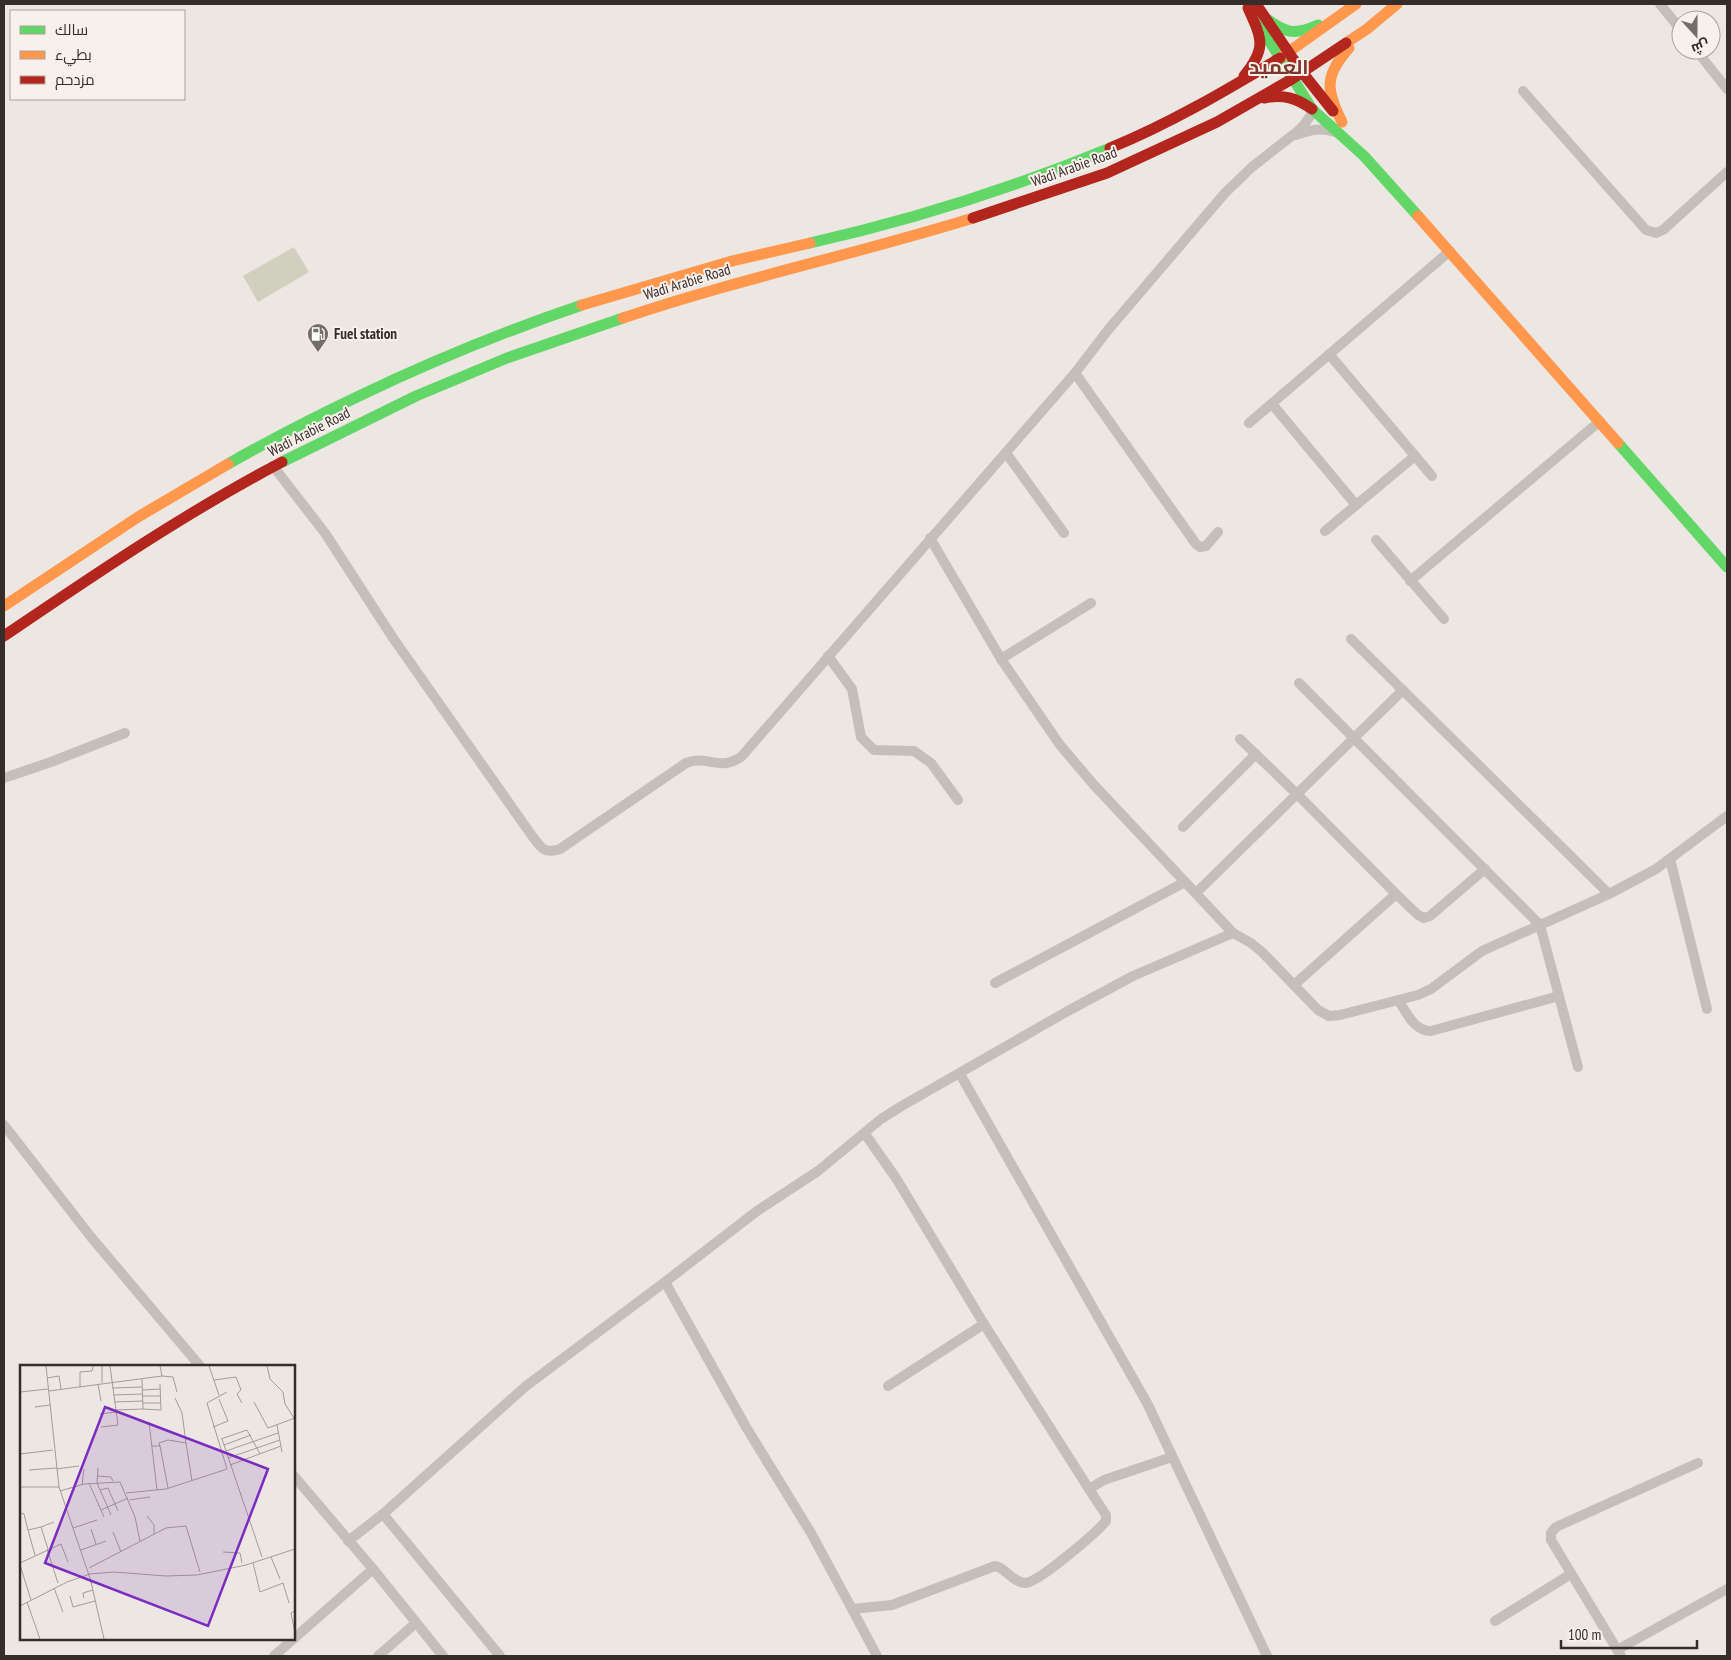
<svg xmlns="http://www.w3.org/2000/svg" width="1731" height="1660" font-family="'PT Sans Narrow',Cairo,sans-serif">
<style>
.green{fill:#cfd0bd}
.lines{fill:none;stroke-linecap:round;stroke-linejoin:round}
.street{stroke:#c5bfbb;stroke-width:10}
.fast{stroke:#63d668;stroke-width:11}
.slow{stroke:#ff974d;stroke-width:11}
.jam{stroke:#b3261e;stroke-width:11}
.labels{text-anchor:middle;stroke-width:4;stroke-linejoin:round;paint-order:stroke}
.street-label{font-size:15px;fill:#362c2a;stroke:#f8f0ea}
.poi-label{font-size:15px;font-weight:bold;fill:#362c2a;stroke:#f8f0ea;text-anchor:start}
.district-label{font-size:20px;font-weight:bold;fill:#7c362b;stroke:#f8f0ea}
.inset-road{fill:none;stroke:#a39c98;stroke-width:1}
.view{fill:#7b2cbf;fill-opacity:0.15;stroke:#7b2cbf;stroke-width:2.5}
.inset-edge{fill:none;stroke:#362c2a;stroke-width:2.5}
</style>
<rect width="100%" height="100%" fill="#ece7e2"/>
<path class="green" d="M294,247L309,272L258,302L243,276Z"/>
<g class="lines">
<g class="street">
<path d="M1660,4L1681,30"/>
<path d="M1696,50L1727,89"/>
<path d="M1523,91L1646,230L1656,233L1663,230L1727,172"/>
<path d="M1296,135C1310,130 1321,127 1335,132"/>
<path d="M1329,354L1432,476"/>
<path d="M1075,373L1196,544L1200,547L1206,546L1218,532"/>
<path d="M1272,404L1356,505"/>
<path d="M1249,423L1450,251"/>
<path d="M1006,453L1064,533"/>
<path d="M273,466L325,533L393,638L530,833C540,846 543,855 560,849L686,763C708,754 719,773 742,756L1075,373L1108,330L1225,193L1252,167L1298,131L1304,125L1314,110"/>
<path d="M1325,531L1415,456"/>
<path d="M930,538L1001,659L1060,745L1094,785L1233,933L1251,943L1262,952L1318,1010L1329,1016L1340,1015L1418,995L1431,989L1482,951L1609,894L1656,869L1727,816"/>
<path d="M1376,540L1444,619"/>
<path d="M1410,581L1600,421"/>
<path d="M1351,639L1609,894"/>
<path d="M828,656L852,689L861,737L874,750L914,751L931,763L958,800"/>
<path d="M1001,659L1091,603"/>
<path d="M1299,683L1540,925L1578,1067"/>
<path d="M1240,739L1297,794L1396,894L1418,915L1424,918L1430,916L1485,869"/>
<path d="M4,778L51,762L125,733"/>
<path d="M1183,827L1256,754"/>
<path d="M1670,859L1707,1009"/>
<path d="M1196,893L1403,690"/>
<path d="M995,983L1185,882"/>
<path d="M1294,985L1396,894"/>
<path d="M1398,1000C1407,1013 1414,1031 1431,1031L1559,996"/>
<path d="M960,1074L1147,1403L1267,1656"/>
<path d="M4,1125L91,1237L200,1366"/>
<path d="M865,1134L896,1178L984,1324L1089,1489L1104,1480L1172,1457"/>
<path d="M665,1282L746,1427L811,1533L852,1609"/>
<path d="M888,1386L984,1324"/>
<path d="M294,1476L373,1569L443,1656"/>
<path d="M348,1541L383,1514"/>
<path d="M1495,1621L1571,1574"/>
<path d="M1617,1650L1727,1589"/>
<path d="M274,1656L373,1569"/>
<path d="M378,1656L416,1623"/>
<path d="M500,1656L383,1514L526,1386L665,1282L757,1211L818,1171L881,1119L900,1107L1066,1012L1133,976L1233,933"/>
<path d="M877,1656L852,1609L892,1605L995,1566C1006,1568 1012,1582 1025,1583C1038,1583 1096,1533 1106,1521V1515L1089,1489"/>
<path d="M1621,1656L1551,1540V1533L1556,1527L1698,1463"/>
</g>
<g class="fast">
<path d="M1264,17C1285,33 1294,36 1318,25"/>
<path d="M1260,26L1312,109L1364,156L1418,216"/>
<path d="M810,243C912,220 1013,188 1110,148"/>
<path d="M1618,443L1727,567"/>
<path d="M282,462L416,396L507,358L623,318"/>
<path d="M228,464C270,440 313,418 357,397C430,362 505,331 582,305"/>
</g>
<g class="slow">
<path d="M1346,43L1367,29L1397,4"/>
<path d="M1280,58L1356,4"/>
<path d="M1342,122C1326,90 1324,76 1349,48"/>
<path d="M1418,216L1618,443"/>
<path d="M582,305L732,261L810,243"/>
<path d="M623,318C738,279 857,254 973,218"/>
<path d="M4,606L138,517L228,464"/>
</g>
<g class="jam">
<path d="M1256,4L1302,72L1333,111"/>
<path d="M1244,76C1267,48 1262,39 1248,8"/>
<path d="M1264,98C1284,94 1296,98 1312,109"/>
<path d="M1110,148C1169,124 1225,91 1280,58"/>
<path d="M973,218L1107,173L1217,122L1292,79L1346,43"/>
<path d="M4,636C94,575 185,513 282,462"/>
</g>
</g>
<defs>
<g id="fuel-pin" transform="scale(1.125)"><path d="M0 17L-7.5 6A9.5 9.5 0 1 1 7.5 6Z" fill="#766d6a" stroke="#f8f0ea"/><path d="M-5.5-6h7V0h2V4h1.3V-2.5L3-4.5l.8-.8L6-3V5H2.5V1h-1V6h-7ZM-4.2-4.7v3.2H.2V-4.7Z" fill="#fff"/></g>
</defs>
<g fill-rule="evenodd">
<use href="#fuel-pin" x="318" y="334"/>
</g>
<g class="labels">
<g class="street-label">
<text transform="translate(1074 167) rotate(-20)" y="5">Wadi Arabie Road</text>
<text transform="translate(687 282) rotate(-17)" y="5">Wadi Arabie Road</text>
<text transform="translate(309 432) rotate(-27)" y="5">Wadi Arabie Road</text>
</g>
<g class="poi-label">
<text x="334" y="339">Fuel station</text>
</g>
<g class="district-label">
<text x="1279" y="74">العميد</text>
</g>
</g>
<g transform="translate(20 1365)">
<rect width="275" height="275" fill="#ece7e2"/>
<path class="inset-road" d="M26,1L39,122L72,219M82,1V18M189,1L199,30M247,1L250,14L263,27L265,39L274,53M142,11L153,12L157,27M27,13L39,11L41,24M194,15L216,12L221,25L217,29L222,38M78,19L81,36M60,22V7L72,6L73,1M92,23L122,22M123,25L140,24M29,26L142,11L140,1M0,27L28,24M93,30L123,29M123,31H141M94,37L123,36M234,37L248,63L275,53M123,38H141M15,42L30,40M123,44L141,45L140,19M95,45L123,44L122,14M80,49L96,47M129,57L137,125M257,60L262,87M81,62L98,60L90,1M193,62L208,56L199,34M201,74L227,65L240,89M202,74L242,192M166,78L172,116M204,80L231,70M131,81H140L148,123M140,81L139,78L148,75L166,78L162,48L155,33M206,86L258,68M0,89L33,85M208,93L260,75M210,100L261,81M78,103L77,118L91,150M36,104L59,101M9,105L36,103M78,111L91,112L93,116M69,118L84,152M62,120L64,104M0,122H39M80,125L88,123L98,146M40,126L64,119L100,117L115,152L120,176M106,128L146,124L207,104L187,38L207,27M109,135L130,132M81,145L108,133M0,148L4,149L8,165M127,151L134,160V169M53,163L77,155M71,164L76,179M93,167L101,187M27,184L38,218M28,184L21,162L34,157M61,185L86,176M203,187L220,188L222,198M15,190L8,165L21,162M251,192L260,214M0,198L41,179L48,197M233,198L240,227L263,218L269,238M0,200L11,235M69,203L146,163L166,161L180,207M71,217L84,274M34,223L43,247M50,231L53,242L75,236M64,233L63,228L73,225M7,237L20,274M0,241L47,217L70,209L94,207L146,211L177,210L226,200L275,184M275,246L271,248L275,268"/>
<path class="view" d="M85,42L248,104L188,261L25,198Z"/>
<rect width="275" height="275" class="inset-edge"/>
</g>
<rect width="1731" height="1660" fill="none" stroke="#362c2a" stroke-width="10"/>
<rect x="10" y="10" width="175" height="90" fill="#f8f0ea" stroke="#aaa29d"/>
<rect x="20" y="26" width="25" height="8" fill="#63d668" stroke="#aaa29d"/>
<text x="55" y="35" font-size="15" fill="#362c2a">سالك</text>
<rect x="20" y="51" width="25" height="8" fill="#ff974d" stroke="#aaa29d"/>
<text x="55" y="60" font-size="15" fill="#362c2a">بطيء</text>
<rect x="20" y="76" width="25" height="8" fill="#b3261e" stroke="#aaa29d"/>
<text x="55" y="85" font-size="15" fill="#362c2a">مزدحم</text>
<g transform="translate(1696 35) rotate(159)"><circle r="24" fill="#f8f0ea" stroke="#aaa29d"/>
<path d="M0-4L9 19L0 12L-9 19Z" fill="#766d6a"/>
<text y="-8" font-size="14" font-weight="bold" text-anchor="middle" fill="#362c2a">ش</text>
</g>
<path d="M1561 1640v8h136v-8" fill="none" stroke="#362c2a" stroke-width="2.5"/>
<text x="1568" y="1640" font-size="15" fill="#362c2a" stroke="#f8f0ea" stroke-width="4" paint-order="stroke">100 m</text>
</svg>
